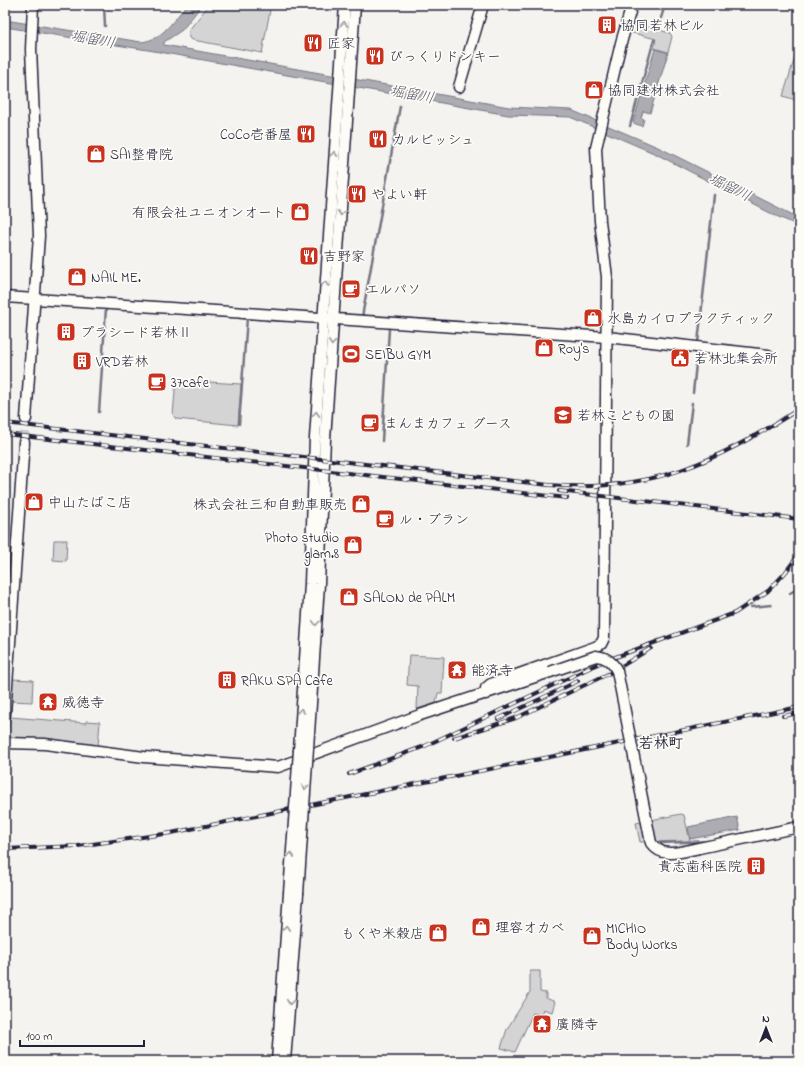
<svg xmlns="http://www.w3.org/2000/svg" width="804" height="1066" font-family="'Indie Flower','Klee One',sans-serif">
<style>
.green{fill:#d5d4d5;stroke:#7c7b88}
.water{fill:#acacb2;stroke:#757582}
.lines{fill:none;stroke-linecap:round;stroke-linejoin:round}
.stream{stroke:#757582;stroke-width:2.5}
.tertiary-tunnel{stroke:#cac9cb;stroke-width:10;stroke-dasharray:10 5;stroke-linecap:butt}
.tertiary-casing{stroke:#22223b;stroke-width:13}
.tertiary{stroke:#fdfcf7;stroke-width:10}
.rail-casing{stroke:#22223b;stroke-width:4}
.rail{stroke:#fdfcf7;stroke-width:2.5;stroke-dasharray:8;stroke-linecap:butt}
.tertiary-bridge-casing{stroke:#22223b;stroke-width:13;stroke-linecap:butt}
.tertiary-bridge{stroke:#fdfcf7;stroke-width:10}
.oneway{stroke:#9a9aa2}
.labels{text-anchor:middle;stroke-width:3.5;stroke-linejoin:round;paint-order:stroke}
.poi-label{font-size:14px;fill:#22223b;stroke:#fdfcf7;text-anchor:start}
.water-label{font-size:15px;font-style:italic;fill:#59596b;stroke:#fdfcf7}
.neighbourhood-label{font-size:15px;font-weight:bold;fill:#22223b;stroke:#fdfcf7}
</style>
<rect width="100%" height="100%" fill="#f4f3ef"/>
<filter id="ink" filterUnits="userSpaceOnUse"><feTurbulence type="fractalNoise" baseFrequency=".025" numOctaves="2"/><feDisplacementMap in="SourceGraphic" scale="8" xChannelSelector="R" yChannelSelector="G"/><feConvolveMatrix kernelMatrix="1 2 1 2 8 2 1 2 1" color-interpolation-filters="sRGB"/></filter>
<g filter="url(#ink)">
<g class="green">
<path d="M209,5H271L262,53L193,40L189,38V30Z"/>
<path d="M635,23L670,33L672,37L668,52L654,48L656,39L629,32L631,25Z"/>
<path d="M796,54L799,55V101L783,96Z"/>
<path d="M176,380L241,384L238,425L176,419L173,415Z"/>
<path d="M54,540H67L66,561L53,560Z"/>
<path d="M409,655L444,657L442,693H438L436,703L417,709L418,686L407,685Z"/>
<path d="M12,679L33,680L32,702L11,701Z"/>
<path d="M10,717L86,723V721L100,722L98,746L45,740L12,739L8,736Z"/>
<path d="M681,814L684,815L690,841L640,842L636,823Z"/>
<path d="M530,971H540V992L546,993V998L555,1002L552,1012L543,1009L541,1015L533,1013L515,1052L501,1048L507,1029L530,992Z"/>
</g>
<g class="water">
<path d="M187,5H202L182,30L164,42V45L509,107L571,110L660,148L799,218V226L774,215L656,154L570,117L508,115L154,51L5,27V20L141,42C163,40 173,20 187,5Z"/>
<path d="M655,49L668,53L650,113L643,111L641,118L644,119L642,126L633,123Z"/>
<path d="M737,817L740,830L690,839L688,827Z"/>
</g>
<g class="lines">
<g class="stream">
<path d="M104,5L105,26"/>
<path d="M661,18L665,5"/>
<path d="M630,126L654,40"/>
<path d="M190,314L211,316"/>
<path d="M218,316L232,317"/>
<path d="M362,317L400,106"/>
<path d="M239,318L261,319"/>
<path d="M266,320L285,321"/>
<path d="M698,343L714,195"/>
<path d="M693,393L697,354"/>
<path d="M99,412L106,308"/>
<path d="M239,424L247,318"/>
<path d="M382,441L389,329"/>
<path d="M687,444L692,403"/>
<path d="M790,593L799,588"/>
<path d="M751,607L771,605"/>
<path d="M727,837L799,822"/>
<path d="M661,843L709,841"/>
</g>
<path class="tertiary-tunnel" d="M24,442L26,419"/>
<g class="tertiary-casing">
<g id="tertiary">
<path d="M459,87L483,5"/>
<path d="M5,297L607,337L768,355"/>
<path d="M26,419L39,236L31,49L33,5"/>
<path d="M486,694V688L491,684L595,647L601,644L604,638L607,277L600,221L596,148L621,43L632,5"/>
<path d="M5,714L24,442"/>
<path d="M5,743L45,744L144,757L278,767L420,715L550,672"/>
<path d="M308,748L319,584L325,439L355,5"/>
<path d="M299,750L310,584L315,438L345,5"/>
<path d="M699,848L799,827"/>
<path d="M277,1061L289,893"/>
<path d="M285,1061L298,894"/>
</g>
</g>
<use href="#tertiary" class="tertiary"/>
<g class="rail-casing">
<g id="rail">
<path d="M5,423L549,485C652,493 715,462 799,409"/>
<path d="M5,434L567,498"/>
<path d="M559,491L799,519"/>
<path d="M783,716L799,713"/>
<path d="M498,719L578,681"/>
<path d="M454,738L516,718L612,672L651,648"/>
<path d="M349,774L425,746L602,662L735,613L768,591L785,573L799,554"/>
<path d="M5,849L78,846L171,833L799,707"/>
</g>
</g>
<use href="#rail" class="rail"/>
<g class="tertiary-bridge-casing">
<g id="tertiary-bridge">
<path d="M550,672L596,656C606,657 612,661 617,671L651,843C663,860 683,851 699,848"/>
<path d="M289,893L299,750"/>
<path d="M298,894L308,748"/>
</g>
</g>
<use href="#tertiary-bridge" class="tertiary-bridge"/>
</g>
<defs><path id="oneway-chevron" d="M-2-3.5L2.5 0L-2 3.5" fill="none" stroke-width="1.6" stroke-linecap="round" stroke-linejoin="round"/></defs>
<g class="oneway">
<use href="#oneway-chevron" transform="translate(344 24) rotate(-86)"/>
<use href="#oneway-chevron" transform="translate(334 154) rotate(-86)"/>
<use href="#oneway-chevron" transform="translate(341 213) rotate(94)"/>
<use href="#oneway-chevron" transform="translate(325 284) rotate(-86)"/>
<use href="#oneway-chevron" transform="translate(332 343) rotate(94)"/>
<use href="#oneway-chevron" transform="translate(316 414) rotate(-86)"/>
<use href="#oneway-chevron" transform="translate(316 623) rotate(94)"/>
<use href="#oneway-chevron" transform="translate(301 711) rotate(-86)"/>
<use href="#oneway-chevron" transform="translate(305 787) rotate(94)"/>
<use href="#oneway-chevron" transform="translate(291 855) rotate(-86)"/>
<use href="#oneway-chevron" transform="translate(286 928) rotate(-86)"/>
<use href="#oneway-chevron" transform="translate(290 1002) rotate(95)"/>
</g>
</g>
<defs>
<g id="building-square" transform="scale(1)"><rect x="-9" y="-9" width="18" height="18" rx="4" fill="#c8321e" stroke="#fdfcf7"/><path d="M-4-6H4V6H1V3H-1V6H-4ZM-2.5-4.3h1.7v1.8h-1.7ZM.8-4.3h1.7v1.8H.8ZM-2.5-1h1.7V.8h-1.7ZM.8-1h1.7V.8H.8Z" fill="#fff"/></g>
<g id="restaurant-square" transform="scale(1)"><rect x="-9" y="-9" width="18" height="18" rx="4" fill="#c8321e" stroke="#fdfcf7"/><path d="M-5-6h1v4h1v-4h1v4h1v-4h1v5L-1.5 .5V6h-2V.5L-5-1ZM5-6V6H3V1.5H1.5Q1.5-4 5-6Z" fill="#fff"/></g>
<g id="shop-square" transform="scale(1)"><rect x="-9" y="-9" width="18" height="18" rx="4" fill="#c8321e" stroke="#fdfcf7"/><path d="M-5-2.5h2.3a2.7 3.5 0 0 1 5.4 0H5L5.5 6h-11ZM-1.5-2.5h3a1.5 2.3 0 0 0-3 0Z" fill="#fff"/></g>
<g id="cafe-square" transform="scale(1)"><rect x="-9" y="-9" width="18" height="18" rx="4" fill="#c8321e" stroke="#fdfcf7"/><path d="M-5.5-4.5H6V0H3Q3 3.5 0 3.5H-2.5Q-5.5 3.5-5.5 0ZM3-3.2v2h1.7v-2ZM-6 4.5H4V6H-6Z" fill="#fff"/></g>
<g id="stadium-square" transform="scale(1)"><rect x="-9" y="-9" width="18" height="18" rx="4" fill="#c8321e" stroke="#fdfcf7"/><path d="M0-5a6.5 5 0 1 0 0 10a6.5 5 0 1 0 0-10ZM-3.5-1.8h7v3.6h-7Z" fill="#fff"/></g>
<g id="civic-square" transform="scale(1)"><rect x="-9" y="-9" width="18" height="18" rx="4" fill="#c8321e" stroke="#fdfcf7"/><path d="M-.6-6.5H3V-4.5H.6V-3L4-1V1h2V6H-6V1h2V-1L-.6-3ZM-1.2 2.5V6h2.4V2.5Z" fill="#fff"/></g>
<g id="school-square" transform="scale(1)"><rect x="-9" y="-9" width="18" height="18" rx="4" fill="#c8321e" stroke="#fdfcf7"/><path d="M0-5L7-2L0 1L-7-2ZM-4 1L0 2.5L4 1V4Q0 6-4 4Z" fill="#fff"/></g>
<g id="temple-square" transform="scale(1)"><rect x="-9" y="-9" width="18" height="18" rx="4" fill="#c8321e" stroke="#fdfcf7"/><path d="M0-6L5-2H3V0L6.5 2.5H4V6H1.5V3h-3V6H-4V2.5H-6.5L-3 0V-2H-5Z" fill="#fff"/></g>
</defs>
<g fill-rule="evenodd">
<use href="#building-square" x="607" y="25"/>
<use href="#restaurant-square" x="313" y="43"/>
<use href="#restaurant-square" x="375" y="56"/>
<use href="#shop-square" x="594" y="90"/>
<use href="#restaurant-square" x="306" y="134"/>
<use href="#restaurant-square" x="378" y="139"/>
<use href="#shop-square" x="96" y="154"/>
<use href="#restaurant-square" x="357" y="194"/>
<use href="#shop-square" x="300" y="212"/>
<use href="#restaurant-square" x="309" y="256"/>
<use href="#shop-square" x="77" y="277"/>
<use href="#cafe-square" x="351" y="289"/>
<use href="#shop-square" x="593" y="318"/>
<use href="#building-square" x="66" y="332"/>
<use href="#shop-square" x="544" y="348"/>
<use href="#stadium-square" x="351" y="354"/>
<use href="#civic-square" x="680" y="358"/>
<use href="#building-square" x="82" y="361"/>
<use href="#cafe-square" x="157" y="382"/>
<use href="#school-square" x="563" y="415"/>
<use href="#cafe-square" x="370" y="423"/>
<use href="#shop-square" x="34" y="502"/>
<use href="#shop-square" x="361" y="504"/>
<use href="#cafe-square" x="385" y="519"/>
<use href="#shop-square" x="353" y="545"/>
<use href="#shop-square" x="349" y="597"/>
<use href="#temple-square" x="457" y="670"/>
<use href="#building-square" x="227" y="680"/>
<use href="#temple-square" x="48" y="702"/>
<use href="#building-square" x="756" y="866"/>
<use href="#shop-square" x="481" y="927"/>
<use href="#shop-square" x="438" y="933"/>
<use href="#shop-square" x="592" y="936"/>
<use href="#temple-square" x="542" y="1024"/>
</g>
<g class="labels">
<g class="poi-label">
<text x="621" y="30">協同若林ビル</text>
<text x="327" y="48">匠家</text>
<text x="389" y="61">びっくりドンキー</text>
<text x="608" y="95">協同建材株式会社</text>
<text x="292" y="139" text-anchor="end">CoCo壱番屋</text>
<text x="392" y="144">カルビッシュ</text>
<text x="110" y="159">SAI整骨院</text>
<text x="371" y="199">やよい軒</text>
<text x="286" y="217" text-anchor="end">有限会社ユニオンオート</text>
<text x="323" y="261">吉野家</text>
<text x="91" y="282">NAIL ME.</text>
<text x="365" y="294">エルパソ</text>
<text x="607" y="323">水島カイロプラクティック</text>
<text x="80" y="337">プラシード若林Ⅱ</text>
<text x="558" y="353">Roy's</text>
<text x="365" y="359">SEIBU GYM</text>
<text x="694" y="363">若林北集会所</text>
<text x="96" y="366">VRD若林</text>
<text x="171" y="387">37cafe</text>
<text x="577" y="420">若林こどもの園</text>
<text x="384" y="428">まんまカフェ グース</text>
<text x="48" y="507">中山たばこ店</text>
<text x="347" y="509" text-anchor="end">株式会社三和自動車販売</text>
<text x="399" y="524">ル・ブラン</text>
<text x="339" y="542" text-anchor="end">Photo studio<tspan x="339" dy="16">glam.8</tspan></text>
<text x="363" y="602">SALON de PALM</text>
<text x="471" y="675">能済寺</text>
<text x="241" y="685">RAKU SPA Cafe</text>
<text x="62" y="707">威徳寺</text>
<text x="742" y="871" text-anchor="end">貴志歯科医院</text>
<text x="495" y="932">理容オカベ</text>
<text x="606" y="933">MICHIO<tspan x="606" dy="16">Body Works</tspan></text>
<text x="424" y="938" text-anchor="end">もくや米穀店</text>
<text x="556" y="1029">廣隣寺</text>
</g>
<g class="water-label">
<text transform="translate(93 39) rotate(10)" y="5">堀留川</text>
<text transform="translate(412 94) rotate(10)" y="5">堀留川</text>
<text transform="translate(730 187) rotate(26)" y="5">堀留川</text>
</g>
<g class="neighbourhood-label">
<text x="661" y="748">若林町</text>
</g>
</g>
<rect width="804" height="1066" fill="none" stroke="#fdfcf7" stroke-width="20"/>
<rect x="10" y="10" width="784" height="1046" fill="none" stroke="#22223b" stroke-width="1.5" filter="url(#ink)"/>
<g transform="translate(766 1028)" stroke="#fdfcf7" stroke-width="3" paint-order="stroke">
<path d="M0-3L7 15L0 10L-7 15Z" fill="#22223b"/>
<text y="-6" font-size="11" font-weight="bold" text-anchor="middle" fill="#22223b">N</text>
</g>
<path d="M20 1040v6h124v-6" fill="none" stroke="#22223b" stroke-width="2"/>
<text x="26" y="1040" font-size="12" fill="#22223b" stroke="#fdfcf7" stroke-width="3" paint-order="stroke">100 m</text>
</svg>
